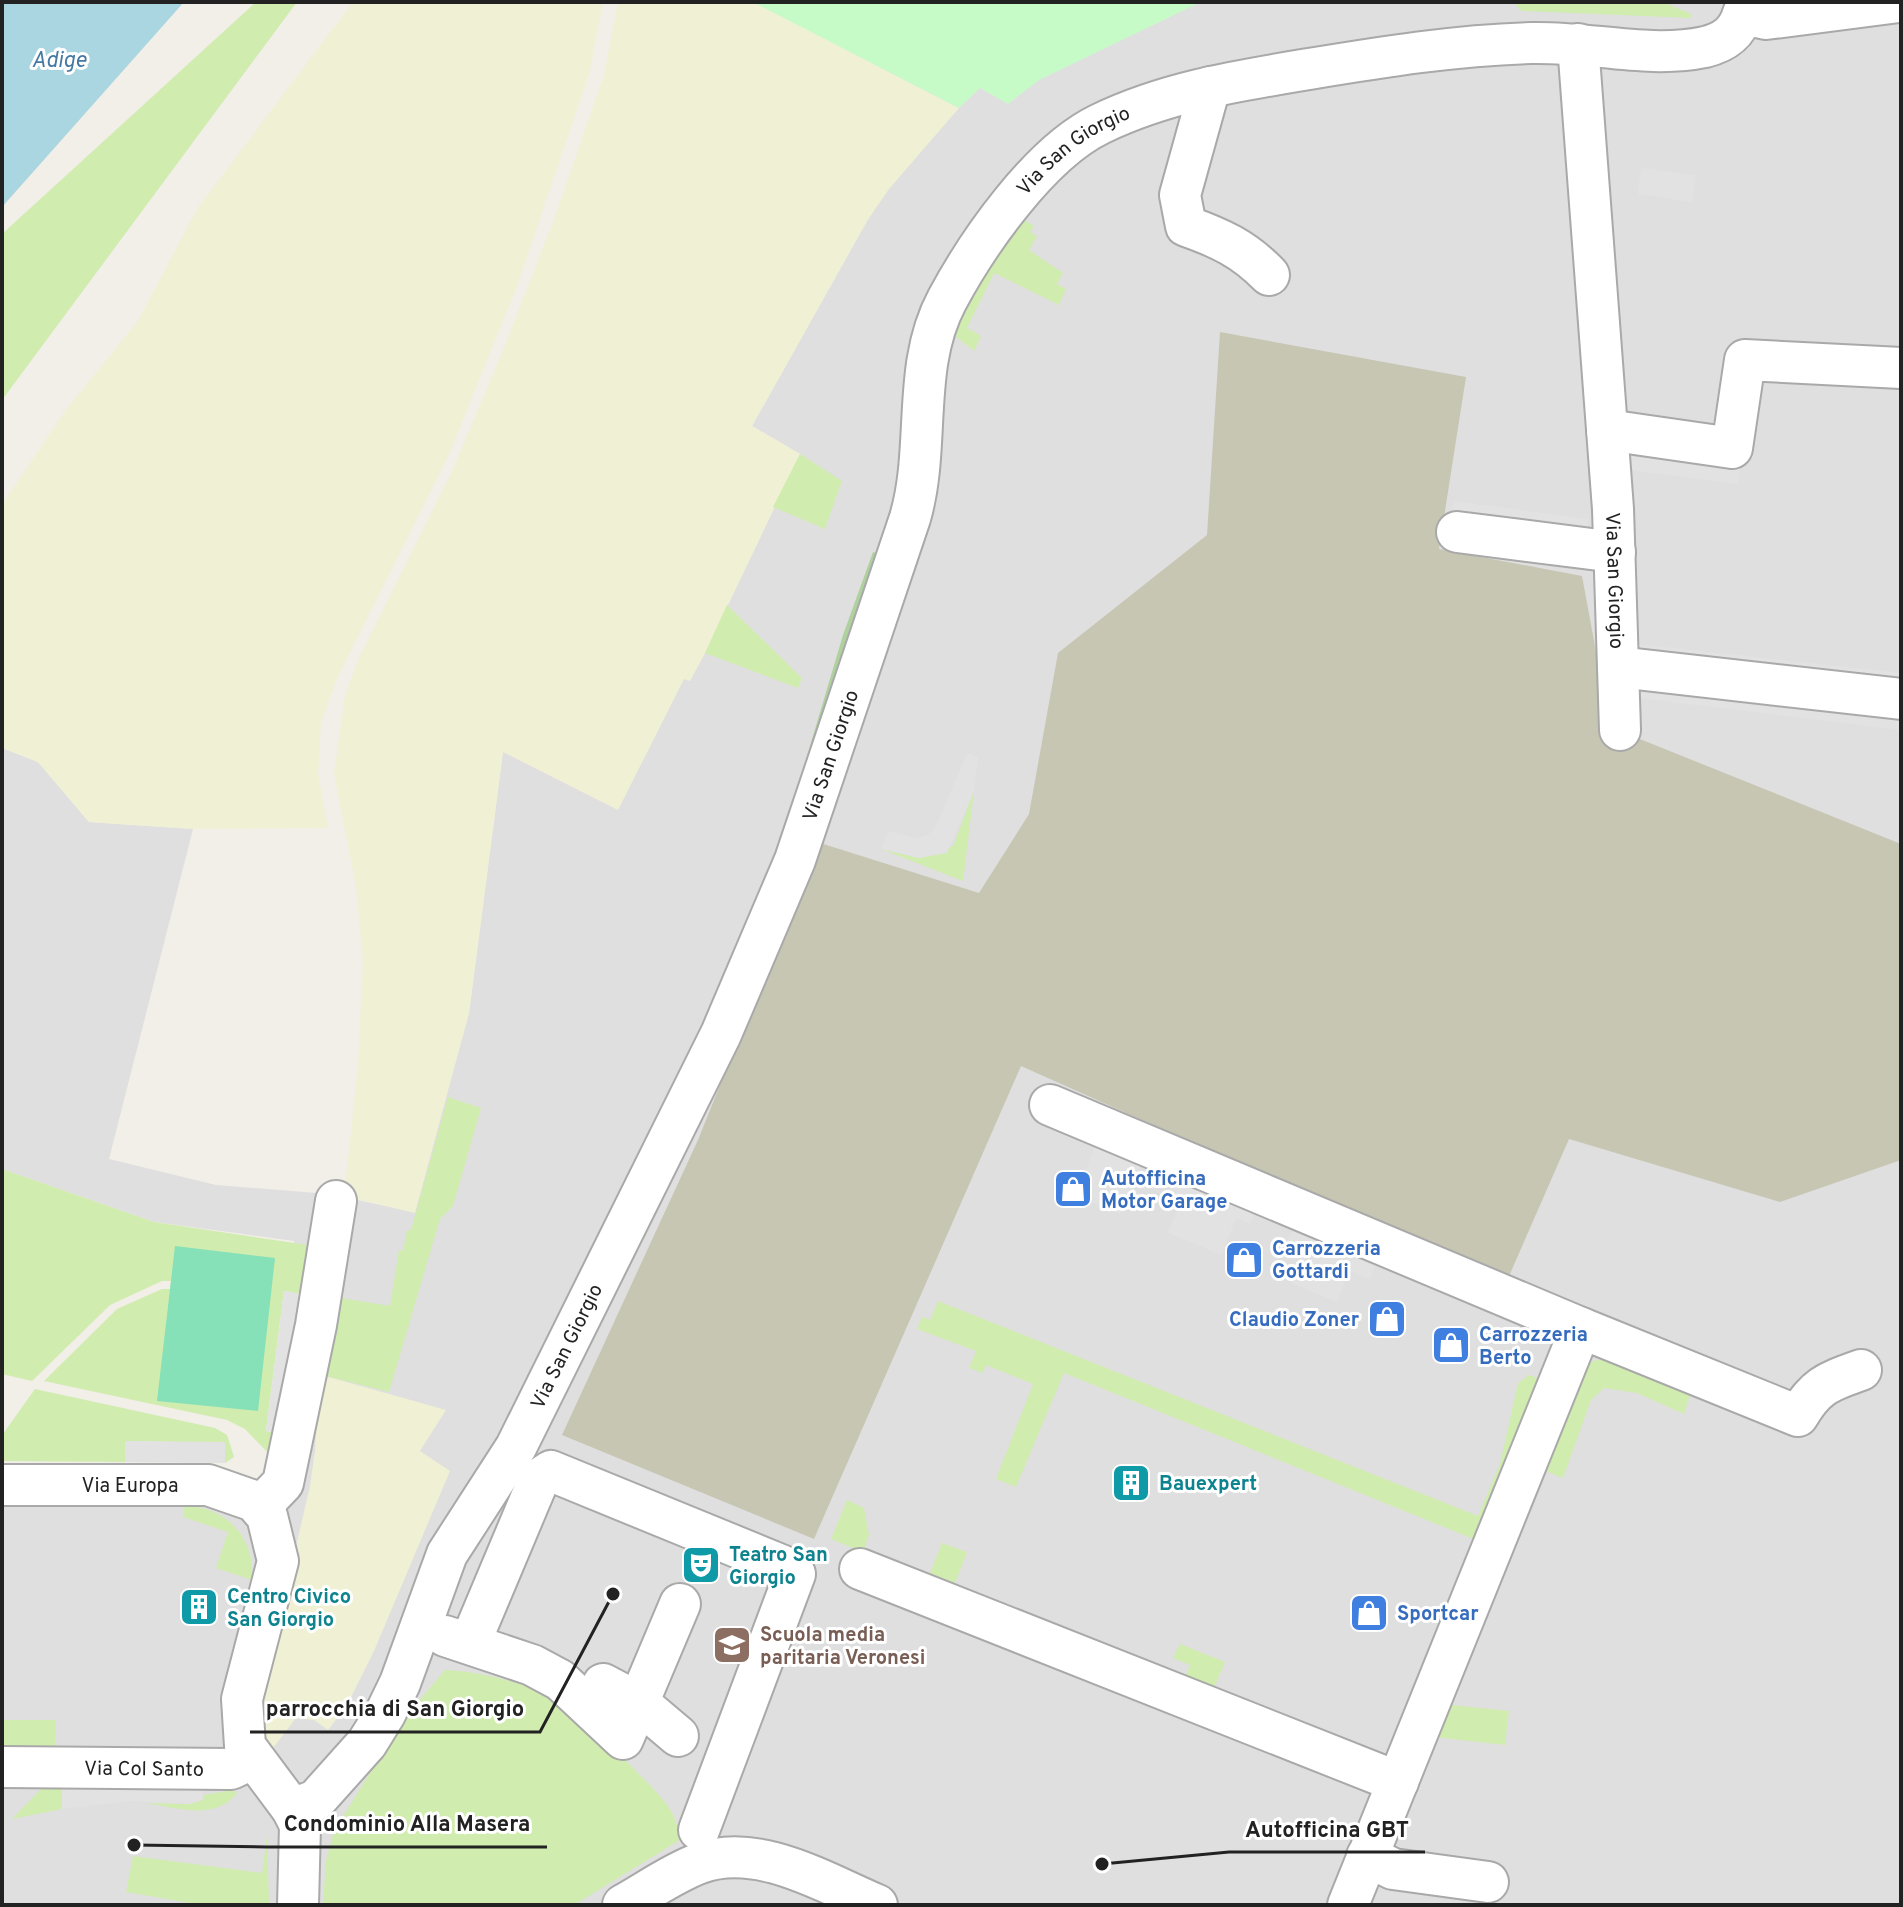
<svg xmlns="http://www.w3.org/2000/svg" width="1903" height="1907" font-family="Overpass,sans-serif">
<style>
.residential{fill:#e0dfdf}
.construction{fill:#c7c6b3}
.farmland{fill:#f0f0d4}
.grass{fill:#d0ecae}
.forest{fill:#afd19d}
.park{fill:#c6fbc8}
.pitch{fill:#86e1b9}
.parking{fill:#e2e2e2}
.water{fill:#a9d6e0}
.lines{fill:none;stroke-linecap:round;stroke-linejoin:round}
.minor-casing{stroke:#a9a9a9;stroke-width:44}
.minor{stroke:#fff;stroke-width:40}
.labels{text-anchor:middle;stroke-width:6;stroke-linejoin:round;paint-order:stroke}
.street-label{font-size:20px;fill:#222;stroke:#fff}
.shop-label{font-size:20px;font-weight:bold;fill:#366cbe;stroke:#fff;text-anchor:start}
.culture-label{font-size:20px;font-weight:bold;fill:#0d838f;stroke:#fff;text-anchor:start}
.education-label{font-size:20px;font-weight:bold;fill:#785e54;stroke:#fff;text-anchor:start}
.water-label{font-size:22px;font-style:italic;fill:#4579a4;stroke:#fff}
.leader{fill:none;stroke:#222;stroke-width:3}
.callout-dot{fill:#222;stroke:#fff;stroke-width:3}
.callout-label{font-size:22px;text-anchor:middle;font-weight:bold;fill:#222;stroke:#fff;stroke-width:6;stroke-linejoin:round;paint-order:stroke}
</style>
<rect width="100%" height="100%" fill="#f2eee8"/>
<path class="residential" d="M908,2H1901V1905H2V1473L271,1481L294,1241L154,1222L2,1169V748L38,762L89,822L193,829L109,1159L216,1185L329,1194L414,1212L469,1013L503,751L618,809L684,678L690,680L705,653L800,454L752,426L867,221L846,116Z"/>
<path class="construction" d="M1220,332L1466,377L1439,549L1582,576L1610,727L1901,844V1160L1780,1202L1569,1139L1506,1283L1021,1066L814,1539L562,1435L698,1140L817,842L979,893L1029,814L1058,653L1207,535Z"/>
<g class="farmland">
<path d="M353,2H603L589,74L517,286L450,452L338,676L321,722L318,774L328,828L193,829L89,822L38,762L2,748V505L65,411L138,321L197,209Z"/>
<path d="M618,2H753L959,108L889,189L867,221L752,426L800,454L705,653L690,681L684,679L618,810L503,752L469,1013L415,1213L344,1196L358,1066L363,961L356,886L334,774L345,696L358,660L454,467L504,348L556,214L604,75Z"/>
<path d="M318,1374L446,1410L420,1451L450,1471L374,1651L347,1705L328,1730L314,1720L296,1718L270,1752L261,1732L260,1701L310,1486L315,1451Z"/>
</g>
<g class="grass">
<path d="M256,2H297L2,400V234Z"/>
<path d="M1513,2H1663L1691,14V18L1522,11Z"/>
<path d="M1015,214L1034,226L1030,232L1037,236L1029,250L1063,273L1057,284L1066,289L1059,305L994,273L967,328L981,336L974,351L950,332Z"/>
<path d="M800,454L842,481L825,529L773,507Z"/>
<path d="M727,605L802,678L798,688L705,653Z"/>
<path d="M974,791L963,881L881,849L919,858L953,846Z"/>
<path d="M448,1097L481,1108L453,1206L440,1219L389,1392L318,1374L329,1296L390,1306L399,1250L403,1251L407,1230H411Z"/>
<path d="M2,1169L154,1222L308,1245L309,1259L302,1294L284,1291L266,1431L282,1434L271,1456L245,1429L227,1420L44,1381L117,1309L162,1289H170L157,1400L175,1247L171,1281H162L110,1305L32,1381L2,1374Z"/>
<path d="M938,1301L1478,1516L1500,1464L1518,1383L1529,1375L1541,1379L1481,1542L1064,1373L1016,1487L996,1479L1033,1384L986,1365L983,1373L969,1368L976,1351L917,1329L922,1317L930,1320Z"/>
<path d="M1600,1359H1611L1691,1392L1684,1414L1637,1393L1604,1388L1591,1400L1563,1478L1540,1469L1588,1363Z"/>
<path d="M35,1389L215,1428L227,1435L234,1457L225,1463V1443L126,1441L125,1462L2,1461L3,1434Z"/>
<path d="M847,1500L864,1508L869,1535L863,1552L831,1539Z"/>
<path d="M184,1506C226,1506 256,1538 252,1580L216,1568L228,1532L183,1517Z"/>
<path d="M942,1543L967,1552L955,1583L930,1573Z"/>
<path d="M1180,1644L1225,1662L1212,1693L1183,1682L1190,1665L1173,1658Z"/>
<path d="M445,1670C476,1671 523,1682 551,1697C573,1709 659,1789 671,1811C676,1819 677,1829 683,1838L574,1905H323L326,1861L334,1831L402,1721Z"/>
<path d="M1452,1705L1509,1711L1505,1745L1434,1737Z"/>
<path d="M2,1720H56L55,1749L2,1748Z"/>
<path d="M43,1787H62V1809L12,1819Z"/>
<path d="M232,1790L237,1793C215,1822 175,1807 145,1803L190,1804L204,1795Z"/>
<path d="M267,1835L269,1905H202L126,1892L133,1856L262,1873Z"/>
</g>
<path class="forest" d="M873,552L888,556L772,874L843,635Z"/>
<path class="park" d="M753,2H1201L1039,80L1008,104L980,88L959,108Z"/>
<path class="pitch" d="M175,1246L275,1258L258,1411L157,1401Z"/>
<g class="parking">
<path d="M1641,168L1696,175L1692,202L1638,194Z"/>
<path d="M1624,446L1741,462L1738,484L1628,470Z"/>
<path d="M1454,501L1588,519L1586,561L1446,537Z"/>
<path d="M1637,644L1901,673V730L1639,698Z"/>
<path d="M967,753L978,757L974,791L947,853L919,858L881,849L888,831L916,838L926,836L935,828Z"/>
<path d="M1096,1143L1142,1162L1120,1214L1076,1196Z"/>
<path d="M1174,1177L1255,1212L1251,1224L1236,1218L1222,1255L1168,1233L1182,1199L1168,1192Z"/>
<path d="M1292,1230L1375,1266L1370,1279L1349,1271L1337,1302L1291,1283L1302,1254L1285,1246Z"/>
<path d="M284,1291L302,1294L282,1434L266,1431Z"/>
<path d="M125,1441L225,1442V1463L125,1462Z"/>
<path d="M202,1784L203,1800L190,1804L133,1801L62,1809V1787Z"/>
</g>
<path class="water" d="M2,2H184L2,207Z"/>
<g class="lines">
<g class="minor-casing">
<g id="minor">
<path d="M1743,14L1766,19L1899,2"/>
<path id="s1" d="M1578,44L1613,509L1620,730"/>
<path d="M1210,87L1180,195L1186,226C1220,238 1244,249 1269,275"/>
<path d="M1607,430L1732,448L1745,360L1901,368"/>
<path d="M1457,532L1615,552"/>
<path d="M1618,667L1901,699"/>
<path d="M1050,1105L1581,1328"/>
<path id="s2" d="M2,1485H208L254,1501L267,1516L278,1561L242,1699L245,1746L292,1809L300,1825L298,1905"/>
<path d="M260,1507L283,1483L316,1325L336,1201"/>
<path d="M860,1569L1398,1782"/>
<path d="M445,1636L532,1665L560,1680L623,1739L680,1604"/>
<path d="M470,1643L539,1479L551,1471L781,1565L795,1574L699,1830"/>
<path d="M603,1684L639,1703L678,1736"/>
<path id="s3" d="M2,1767L231,1769L252,1759"/>
<path id="s4" d="M292,1809L316,1800L367,1743L385,1714L400,1683L447,1554L516,1447L721,1034L795,860L910,518C931,447 911,367 947,300C978,242 1040,153 1100,124C1166,92 1237,81 1309,69C1382,57 1457,45 1531,43C1588,41 1648,59 1705,47C1725,42 1737,33 1743,14"/>
<path d="M1367,1856L1393,1869L1488,1882"/>
<path d="M623,1905C648,1891 673,1873 700,1863C758,1842 825,1883 877,1905"/>
<path d="M1348,1905L1581,1328L1798,1416C1816,1385 1828,1382 1861,1370"/>
</g>
</g>
<use href="#minor" class="minor"/>
</g>
<defs>
<g id="shop-square" transform="scale(2)"><rect x="-9" y="-9" width="18" height="18" rx="4" fill="#3f7fe0" stroke="#fff"/><path d="M-5-2.5h2.3a2.7 3.5 0 0 1 5.4 0H5L5.5 6h-11ZM-1.5-2.5h3a1.5 2.3 0 0 0-3 0Z" fill="#fff"/></g>
<g id="building-square" transform="scale(2)"><rect x="-9" y="-9" width="18" height="18" rx="4" fill="#0f9aa8" stroke="#fff"/><path d="M-4-6H4V6H1V3H-1V6H-4ZM-2.5-4.3h1.7v1.8h-1.7ZM.8-4.3h1.7v1.8H.8ZM-2.5-1h1.7V.8h-1.7ZM.8-1h1.7V.8H.8Z" fill="#fff"/></g>
<g id="theatre-square" transform="scale(2)"><rect x="-9" y="-9" width="18" height="18" rx="4" fill="#0f9aa8" stroke="#fff"/><path d="M-5-5.5Q0-4 5-5.5V0Q5 5 0 6Q-5 5-5 0ZM-3.3-2.5H-1v1.5H-3.3ZM1-2.5H3.3v1.5H1ZM-2.8 1Q0 5.5 2.8 1Z" fill="#fff"/></g>
<g id="school-square" transform="scale(2)"><rect x="-9" y="-9" width="18" height="18" rx="4" fill="#8d6e63" stroke="#fff"/><path d="M0-5L7-2L0 1L-7-2ZM-4 1L0 2.5L4 1V4Q0 6-4 4Z" fill="#fff"/></g>
</defs>
<g fill-rule="evenodd">
<use href="#shop-square" x="1073" y="1189"/>
<use href="#shop-square" x="1244" y="1260"/>
<use href="#shop-square" x="1387" y="1319"/>
<use href="#shop-square" x="1451" y="1345"/>
<use href="#building-square" x="1131" y="1483"/>
<use href="#theatre-square" x="701" y="1565"/>
<use href="#building-square" x="199" y="1607"/>
<use href="#shop-square" x="1369" y="1613"/>
<use href="#school-square" x="732" y="1645"/>
</g>
<g class="labels">
<g class="street-label">
<text dy="7" stroke="none"><textPath href="#s4" startOffset="1868">Via San Giorgio</textPath></text>
<text dy="7" stroke="none"><textPath href="#s1" startOffset="538">Via San Giorgio</textPath></text>
<text dy="7" stroke="none"><textPath href="#s4" startOffset="1196">Via San Giorgio</textPath></text>
<text dy="7" stroke="none"><textPath href="#s4" startOffset="548">Via San Giorgio</textPath></text>
<text dy="7" stroke="none"><textPath href="#s2" startOffset="128">Via Europa</textPath></text>
<text dy="7" stroke="none"><textPath href="#s3" startOffset="142">Via Col Santo</textPath></text>
</g>
<g class="shop-label">
<text x="1101" y="1185">Autofficina<tspan x="1101" dy="23">Motor Garage</tspan></text>
<text x="1272" y="1255">Carrozzeria<tspan x="1272" dy="23">Gottardi</tspan></text>
<text x="1359" y="1326" text-anchor="end">Claudio Zoner</text>
<text x="1479" y="1341">Carrozzeria<tspan x="1479" dy="23">Berto</tspan></text>
<text x="1397" y="1620">Sportcar</text>
</g>
<g class="culture-label">
<text x="1159" y="1490">Bauexpert</text>
<text x="729" y="1561">Teatro San<tspan x="729" dy="23">Giorgio</tspan></text>
<text x="227" y="1603">Centro Civico<tspan x="227" dy="23">San Giorgio</tspan></text>
</g>
<g class="education-label">
<text x="760" y="1641">Scuola media<tspan x="760" dy="23">paritaria Veronesi</tspan></text>
</g>
<g class="water-label">
<text x="59" y="67">Adige</text>
</g>
</g>
<path class="leader" d="M613 1594L540 1732H250M134 1845L267 1847H547M1102 1864L1229 1852H1425"/>
<g class="callout-dot">
<circle cx="613" cy="1594" r="8"/>
<circle cx="134" cy="1845" r="8"/>
<circle cx="1102" cy="1864" r="8"/>
</g>
<g class="callout-label">
<text x="395" y="1716">parrocchia di San Giorgio</text>
<text x="407" y="1831">Condominio Alla Masera</text>
<text x="1327" y="1837">Autofficina GBT</text>
</g>
<rect width="1903" height="1907" fill="none" stroke="#222222" stroke-width="8"/>
</svg>
